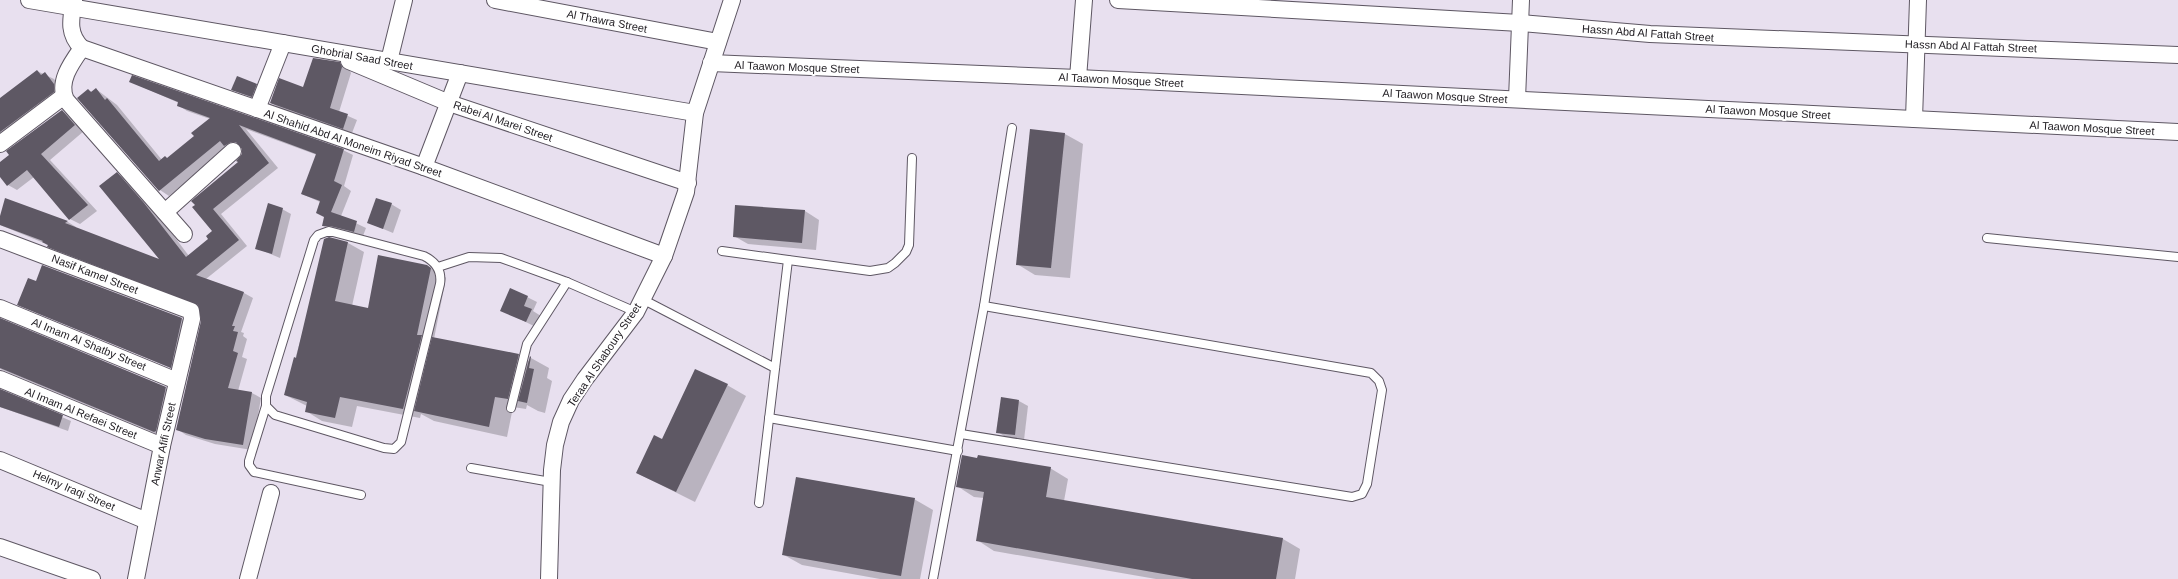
<svg xmlns="http://www.w3.org/2000/svg" width="2178" height="579" font-family="Helvetica,sans-serif">
<style>
.shadow{fill:#0003}
.building{fill:#5e5864}
.lines{fill:none;stroke-linecap:round;stroke-linejoin:round}
.lane-casing{stroke:#5e5763;stroke-width:10}
.street-casing{stroke:#5e5763;stroke-width:18}
.lane{stroke:#fff;stroke-width:8}
.street{stroke:#fff;stroke-width:16}
.labels{text-anchor:middle;stroke-width:4;stroke-linejoin:round;paint-order:stroke}
.street-label{font-size:11px;fill:#242126;stroke:#fff}
</style>
<rect width="100%" height="100%" fill="#e8e0ef"/>
<g class="shadow">
<path d="M339,63L349,69L351,73L339,112L357,120L352,133L280,108L271,103L304,88Z"/>
<path d="M37,71L54,79L63,90L0,140V100Z"/>
<path d="M131,82L343,150L353,155L344,186L351,191L341,216L366,228L363,236L332,231L323,226L325,218L320,202L302,194L317,155L246,129L278,168L221,214L247,246L206,279L244,293L253,298L241,332L244,333L243,336L247,339L242,357L247,359L238,391L252,393L261,398L252,450L215,444L186,435L177,429L202,321L199,306L58,252L44,243L0,225L6,200L68,222L76,227L75,228L162,261L117,174L127,179L154,210L189,256L210,239L214,231L194,207L239,162L243,148L241,147L234,151L228,147L169,196L160,190L88,90L92,92L96,89L117,105L162,160L168,159L195,137L210,119L187,111L178,105L179,103Z"/>
<path d="M256,84L266,90L261,102L233,90Z"/>
<path d="M62,111L71,116L84,131L50,160L97,211L80,224L70,219L34,177L17,190L8,185L0,175V163Z"/>
<path d="M1031,130L1065,134L1083,144L1070,278L1035,275L1017,264Z"/>
<path d="M391,204L401,210L393,233L369,223Z"/>
<path d="M282,209L291,214L280,258L256,248Z"/>
<path d="M805,211L819,220L816,250L748,244L734,236Z"/>
<path d="M329,238L348,243L364,252L352,306L369,309L427,266L444,275L446,278L434,339L518,355L529,361L531,358L549,368L547,378L552,381L545,413L538,411L527,405L526,409L513,407L507,437L434,421L421,414L420,418L357,406L352,427L322,421L306,411L307,406L285,395Z"/>
<path d="M42,266L182,319L191,324L180,372L18,304L37,283Z"/>
<path d="M511,289L537,302L533,311L541,316L536,327L501,310Z"/>
<path d="M0,319L176,394L164,437L0,369Z"/>
<path d="M727,385L746,396L695,502L637,473Z"/>
<path d="M0,390L71,421L68,431L0,407Z"/>
<path d="M1019,401L1028,406L1024,440L1007,438L998,432Z"/>
<path d="M978,459L1050,468L1068,479L1064,501L1283,539L1300,549L1295,579H1156L994,551L977,540L984,498L974,497L957,486Z"/>
<path d="M914,499L933,510L920,579H880L802,565L784,555Z"/>
</g>
<g class="building">
<path d="M313,58L340,62L342,67L330,108L348,114L343,129L270,103L279,78L303,87Z"/>
<path d="M37,70L41,75L45,72L54,84V92L0,132V98Z"/>
<path d="M132,75L344,149L334,181L342,185L331,212L357,221L354,232L330,226H322L324,217L316,213L320,201L301,194L316,154L239,125L269,163L213,209L239,240L196,275L244,292L232,326H235L233,331L238,332L233,351L238,353L228,388L252,392L243,445L205,439L176,430L201,321L198,305L47,247L48,245L42,242L43,241L0,225V216L5,198L68,221L65,223L159,259L99,186L117,172L144,203L186,257L208,239L206,236L212,231L192,207L195,205L191,201L238,162L236,161L242,154V149L236,142H231L224,146L220,141L159,191L77,98L88,89L91,92L96,88L105,100L107,98L159,161L165,156L167,158L194,136L191,133L210,118L177,106L178,102L129,82Z"/>
<path d="M237,76L257,84L252,97L231,90Z"/>
<path d="M62,110L75,125L41,154L88,205L69,220L27,170L7,186L0,177V162L9,155L6,151Z"/>
<path d="M1030,129L1065,133L1051,268L1016,265Z"/>
<path d="M376,198L392,203L383,229L367,223Z"/>
<path d="M268,203L283,208L272,254L255,249Z"/>
<path d="M735,205L805,210L802,243L733,237Z"/>
<path d="M329,237L348,242L335,301L368,308L378,255L427,265L431,268L417,335H422L403,409L340,397L335,418L305,412L307,402L284,395L294,357L296,358L324,239Z"/>
<path d="M42,265L182,318L171,368L17,305L28,278L36,281Z"/>
<path d="M510,288L528,296L524,306L532,309L526,322L500,311Z"/>
<path d="M0,318L166,387L156,431L154,432L0,368Z"/>
<path d="M432,337L519,354L508,399L495,397L489,427L414,411Z"/>
<path d="M530,356L531,357L529,368L534,369L527,403L518,401Z"/>
<path d="M695,369L728,384L676,492L636,473L654,435L662,439Z"/>
<path d="M0,389L63,415L59,427L0,407Z"/>
<path d="M1001,397L1019,400L1015,435L996,433Z"/>
<path d="M962,455L977,458L978,455L1051,467L1046,497L1283,538L1276,579H1192L976,541L984,492L956,487Z"/>
<path d="M796,477L915,498L901,576L782,555Z"/>
</g>
<g class="lines">
<g class="lane-casing">
<g id="lane">
<path d="M329,231L424,256C436,262 442,271 440,284L401,442L394,449L384,448L275,415L266,406V396L314,240L318,235Z"/>
<path d="M1987,238L2178,257"/>
<path d="M722,251L870,271L888,268L895,263L906,252L909,245L912,158"/>
<path d="M438,267L469,257L501,258L567,282L636,312"/>
<path d="M642,299L775,368"/>
<path d="M266,406L249,461V465L254,472L361,495"/>
<path d="M511,408L527,344L567,282"/>
<path d="M769,418L958,451"/>
<path d="M961,434L1352,497L1362,494L1367,484L1382,390L1379,381L1371,373L984,306"/>
<path d="M471,468L551,482"/>
<path d="M759,503L788,260"/>
<path d="M933,579L984,306L1012,128"/>
</g>
</g>
<g class="street-casing">
<g id="street">
<path d="M29,0L695,113"/>
<path d="M74,0C71,18 67,34 82,48L424,167L664,256"/>
<path d="M495,0L718,42"/>
<path d="M1118,0L1520,23L1650,34L2178,55"/>
<path d="M82,48C72,62 57,82 66,100L184,234"/>
<path d="M349,61L449,103L688,183"/>
<path d="M389,61L404,0"/>
<path d="M711,63L1078,78L2178,132"/>
<path d="M1078,78L1084,0"/>
<path d="M1517,99L1521,0"/>
<path d="M257,109L283,43"/>
<path d="M1914,119L1918,0"/>
<path d="M0,144L64,96"/>
<path d="M424,167L460,73"/>
<path d="M165,212L233,151"/>
<path d="M0,239L191,311L192,319L162,446L136,579"/>
<path d="M0,308L177,381"/>
<path d="M0,379L162,446"/>
<path d="M0,460L147,521"/>
<path d="M0,547L92,579"/>
<path d="M248,579L271,493"/>
<path d="M549,579L552,470L555,445L561,422L571,400L585,379L636,312L664,256L686,192L695,113L732,0"/>
</g>
</g>
<use href="#lane" class="lane"/>
<use href="#street" class="street"/>
</g>
<g class="labels">
<g class="street-label">
<text transform="translate(607 21) rotate(11)" y="4">Al Thawra Street</text>
<text transform="translate(1648 33) rotate(4)" y="4">Hassn Abd Al Fattah Street</text>
<text transform="translate(1971 46) rotate(2)" y="4">Hassn Abd Al Fattah Street</text>
<text transform="translate(362 57) rotate(10)" y="4">Ghobrial Saad Street</text>
<text transform="translate(797 67) rotate(2)" y="4">Al Taawon Mosque Street</text>
<text transform="translate(1121 80) rotate(3)" y="4">Al Taawon Mosque Street</text>
<text transform="translate(1445 96) rotate(3)" y="4">Al Taawon Mosque Street</text>
<text transform="translate(1768 112) rotate(3)" y="4">Al Taawon Mosque Street</text>
<text transform="translate(503 121) rotate(19)" y="4">Rabei Al Marei Street</text>
<text transform="translate(2092 128) rotate(3)" y="4">Al Taawon Mosque Street</text>
<text transform="translate(353 143) rotate(19)" y="4">Al Shahid Abd Al Moneim Riyad Street</text>
<text transform="translate(95 274) rotate(21)" y="4">Nasif Kamel Street</text>
<text transform="translate(89 344) rotate(22)" y="4">Al Imam Al Shatby Street</text>
<text transform="translate(604 355) rotate(-56)" y="4">Teraa Al Shaboury Street</text>
<text transform="translate(81 413) rotate(22)" y="4">Al Imam Al Refaei Street</text>
<text transform="translate(163 444) rotate(-78)" y="4">Anwar Afifi Street</text>
<text transform="translate(74 490) rotate(23)" y="4">Helmy Iraqi Street</text>
</g>
</g>
</svg>
